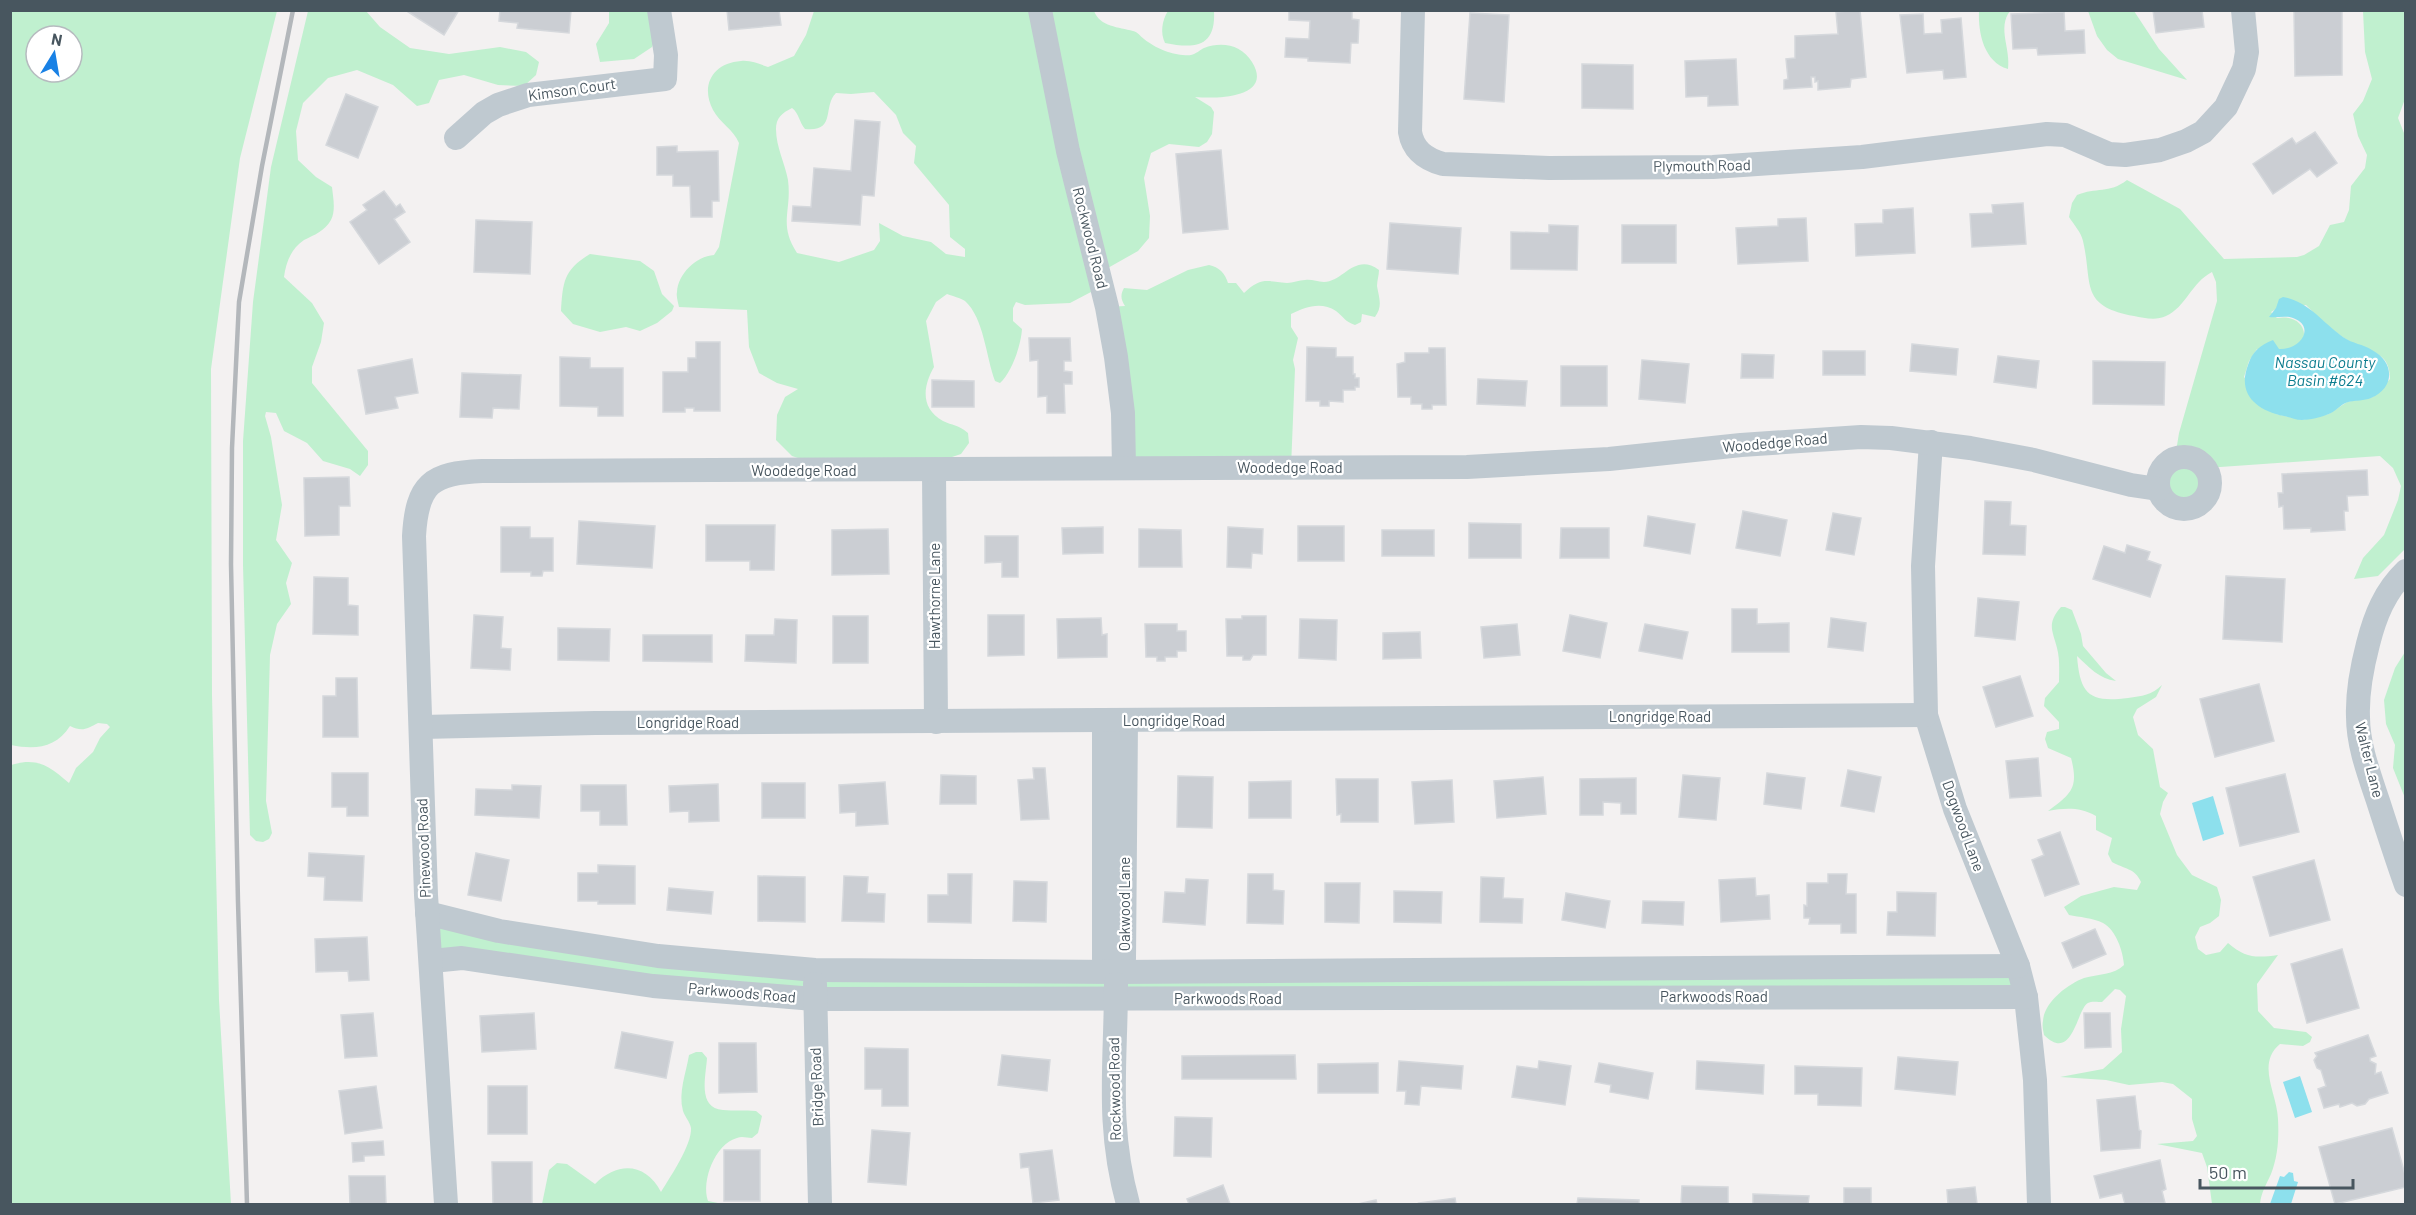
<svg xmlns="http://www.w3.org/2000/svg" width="2416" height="1215" font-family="Barlow,sans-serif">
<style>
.green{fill:#c0f0cf;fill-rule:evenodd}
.water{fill:#8de0ed}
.building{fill:#cbced3;stroke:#d5d8dc;stroke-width:1.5}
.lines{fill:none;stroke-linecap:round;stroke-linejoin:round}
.street{stroke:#bfc9d0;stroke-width:24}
.rail{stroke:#b3b7bb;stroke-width:4.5}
.labels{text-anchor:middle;stroke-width:4.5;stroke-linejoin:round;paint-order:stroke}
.street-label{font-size:15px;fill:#48565f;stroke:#fff}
.water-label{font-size:16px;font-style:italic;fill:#0d7d8f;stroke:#fff}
</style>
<rect width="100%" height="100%" fill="#f3f1f1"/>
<g class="green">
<path d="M11,10L277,11L240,158L211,369L212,695L219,1000L231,1204H11V765C38,757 49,766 69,783L76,768L93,752L100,738L110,727L107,724L98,723C87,729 82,732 70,726C56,748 35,750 11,745ZM36,36H72V72H36Z"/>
<path d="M308,11H366L380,27L410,48L449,54L500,47L526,52L539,62L536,75L524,86L498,85L464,75L439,80L429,103L417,106L393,85L357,70L328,78L303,103L296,131L298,160L316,177L332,187C333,197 336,210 331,220C325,231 314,235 304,240C291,249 286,262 284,277L312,303L324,323L321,342L312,367V383L368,451V465L360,476L350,469L323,461L307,443L284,431L276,413L266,412L265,416L271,437L282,505L276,540L292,563L286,583L291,604L277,624L270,655L266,801L272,833L269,839L263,842L256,841L250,835L243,565V441L253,302L271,167Z"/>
<path d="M609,11H666L652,47L634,59L600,62L596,44L609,23Z"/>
<path d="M814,11H1094C1100,27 1119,27 1133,31C1138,32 1140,36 1144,39C1150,44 1161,50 1168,52C1174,54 1186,56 1191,55C1196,54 1200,50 1204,48C1222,41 1242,45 1252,62C1274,98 1217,99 1195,97L1211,107L1214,112L1212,134L1207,142L1199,147L1169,144L1151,153L1144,178L1150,216L1149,238L1138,251L1099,273L1091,292L1070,303L1025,305L1016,302L1013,308V321L1022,329C1021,345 1012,372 1000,383L995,381C986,357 984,318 965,301C961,298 952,296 947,294L936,302L926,321L934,367C923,386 920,408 943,421C953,426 957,424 968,433L969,443L961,454L940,461L837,471L792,456L776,440L777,415L785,397L798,389L777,383L759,373L749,347L747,310L679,307C678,302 676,296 677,292C678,274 696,256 714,255L719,247L739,143C733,129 720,123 713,110C700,85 713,63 741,61C751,60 759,64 768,67L794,56L806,35ZM874,92L896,115L903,133L916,146L914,163L949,205L950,237L965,249V257L946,254L931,242L903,236L879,223L880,241L874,250L839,262L797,253C778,224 792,211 788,180C785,163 776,147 776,129C776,118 782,113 792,108C799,113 799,122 805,129C837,132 822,107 836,93L851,94Z"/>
<path d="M1168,11H1214C1216,47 1195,49 1165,43C1160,33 1162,20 1168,11Z"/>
<path d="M1979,11H2010C1997,28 2011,49 2008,69C1984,62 1978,33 1979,11Z"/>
<path d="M2088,11H2134L2159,49L2187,80L2118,59L2107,50L2097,36Z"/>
<path d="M2363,11H2405V99L2398,118L2406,138V548L2378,576L2354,579L2363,558L2384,535L2398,500L2401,486L2393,468L2380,456L2206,468C2220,514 2165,524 2158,484C2156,472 2165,463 2175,458L2179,433L2217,301L2216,282L2212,272C2191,283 2186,307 2166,316C2156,321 2144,318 2134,316C2079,306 2093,284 2083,241C2081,232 2074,225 2069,217L2072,203L2077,195C2096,187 2109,194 2127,180L2180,209L2224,259L2297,257L2304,255L2319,246L2330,225L2344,222L2349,210L2351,186L2365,168L2367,155L2358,136L2353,114L2363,101L2372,79L2365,52ZM2306,305C2320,319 2333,331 2349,341C2367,353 2390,349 2390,379L2373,397L2347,402L2329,414L2302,420L2276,414L2244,377L2249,361L2257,349C2267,349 2282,352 2291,349C2315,340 2303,313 2277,318L2271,312L2276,309Z"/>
<path d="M590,254L640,261L654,271L662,294L674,306L672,311L657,323L640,331L626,327L600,332L573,324L561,311C563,283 563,270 590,254Z"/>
<path d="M1209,265C1219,267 1225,273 1228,283H1236L1244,293C1261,277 1266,281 1287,283C1293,283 1299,280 1305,280C1312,279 1317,282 1324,282C1343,282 1355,252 1379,270C1379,275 1377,281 1377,286C1379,298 1383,306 1375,317L1362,314L1361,322L1355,325C1344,321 1344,317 1336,311C1321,301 1305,307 1291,314V327L1298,338L1293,360L1295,369L1291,468H1124L1107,307L1125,306C1121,300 1120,295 1124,288L1147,290L1188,270Z"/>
<path d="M2061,607H2065L2072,610L2081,634L2083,646L2106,673L2116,681C2099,679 2089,667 2077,656C2080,694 2089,703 2128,698C2142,696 2152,695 2162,685L2156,697L2137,709L2133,717L2138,735L2153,749L2160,787L2168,793L2163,802L2160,814L2177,855L2192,875L2217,887L2221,900L2219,916L2210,923L2200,927L2195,937L2198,949L2206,955L2220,952L2228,943C2245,958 2256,958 2278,955L2257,984L2258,1011L2274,1028L2306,1032L2312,1037L2310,1042L2303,1046L2280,1044C2256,1064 2277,1093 2278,1119C2279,1138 2278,1156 2271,1174C2266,1185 2261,1193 2260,1204H2212L2207,1167L2202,1153L2157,1144L2193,1141L2197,1136L2192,1119V1099L2173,1084L2162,1082L2129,1085L2106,1080L2060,1077L2103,1069L2122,1052L2121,1029L2126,996L2120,990L2115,989L2102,1002C2098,1002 2091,1001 2088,1003C2077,1008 2073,1064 2044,1035C2043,1030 2042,1025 2043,1021C2044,1002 2068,984 2084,978C2098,974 2114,975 2124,965C2123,951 2116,930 2103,923C2093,918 2079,917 2069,915L2064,907L2081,896L2114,887L2137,890L2141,882C2135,868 2124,869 2112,862L2108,854L2112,838L2096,830V816C2079,807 2066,808 2048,811C2071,794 2079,788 2071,758L2048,748L2045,739L2047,732L2059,729V722L2044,706L2045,698L2059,682C2059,672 2060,659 2057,648C2053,631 2046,624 2061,607Z"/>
<path d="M2405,652V798L2393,768L2395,745L2386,724L2384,700L2395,668Z"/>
<path d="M427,913L658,956L1117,972L2018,966L2026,997L814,999L432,961Z"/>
<path d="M696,1052H702L707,1058C706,1076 697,1108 723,1110C734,1111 745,1110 756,1111L762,1116L758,1133L752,1138C747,1138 742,1136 737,1138C715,1144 701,1181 708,1201L723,1204H542L549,1170L557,1163L567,1164L595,1184C618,1161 646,1163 661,1192C670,1177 692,1145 691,1128C690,1122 685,1117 683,1111C678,1092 686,1074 689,1055Z"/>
</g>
<g class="water">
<path d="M2283,297C2308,301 2323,323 2343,337C2353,344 2363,344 2372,350C2395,362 2395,388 2371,398C2364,401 2356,400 2348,402C2341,404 2336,411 2329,414C2322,417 2309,420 2302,420C2296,420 2289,417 2284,416C2256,410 2237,394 2248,365C2252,352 2260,345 2273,340L2279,349C2301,350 2316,326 2293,318C2286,315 2277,318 2269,317L2276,308L2279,299Z"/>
<path d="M2213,796L2224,834L2203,841L2192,803Z"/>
<path d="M2300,1076L2312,1112L2295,1118L2283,1082Z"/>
<path d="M2289,1172L2293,1173L2294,1181L2298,1182L2291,1204H2270L2280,1176L2284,1177Z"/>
</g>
<g class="building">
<path d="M405,10H459L444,35Z"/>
<path d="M500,10H571L569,33L517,28L518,23L499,21Z"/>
<path d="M727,10H779L781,25L729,30Z"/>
<path d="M1289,10H1352V19L1359,20L1358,43H1351L1350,63L1308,61V58L1285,57L1286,38L1309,39L1310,21L1289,20Z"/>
<path d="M1860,10L1866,77L1851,79L1850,87L1818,90V81L1815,82V77H1811L1812,87L1784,89V80L1788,79L1786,59L1795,58V36L1838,34L1836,12Z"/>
<path d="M2153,10H2202L2204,27L2156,33Z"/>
<path d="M2294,11H2342V75L2295,76Z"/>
<path d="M2064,12L2065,31L2084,30L2085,53L2038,55L2037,48L2013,49L2011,14Z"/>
<path d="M1470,13L1509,15L1504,102L1464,99Z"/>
<path d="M1923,14L1924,34L1942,33L1941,20L1961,18L1966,77L1944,79L1943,70L1907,73L1900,15Z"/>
<path d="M1736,59L1738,105L1708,106V96L1686,97L1685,61Z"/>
<path d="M1582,64L1633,65V109L1582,108Z"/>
<path d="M346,94L378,107L358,158L326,145Z"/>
<path d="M855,120L880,122L874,196L862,195L860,225L792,221L793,206L811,207L814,168L851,171Z"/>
<path d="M2315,132L2337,163L2317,177L2310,169L2273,194L2253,164L2292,138L2296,144Z"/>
<path d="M677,146V152L718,151L719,201H712V217H691L690,186H673V175H657V147Z"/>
<path d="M1221,150L1228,229L1183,233L1176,154Z"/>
<path d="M384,191L396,207L400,204L405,212L394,219L410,242L379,264L350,222L367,210L363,205Z"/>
<path d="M2023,203L2026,244L1972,247L1970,214L1993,213L1992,205Z"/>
<path d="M1913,208L1915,253L1856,256L1855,224L1883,223V210Z"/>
<path d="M1806,218L1808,261L1738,264L1736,228L1778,226V219Z"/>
<path d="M476,220L532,222L530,274L474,272Z"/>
<path d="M1390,223L1461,228L1458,274L1387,269Z"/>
<path d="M1549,225L1578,226L1577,270L1511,269V232L1549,233Z"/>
<rect x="1622" y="225" width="54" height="38"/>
<path d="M1029,338H1070L1071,361H1064V371L1072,372V384H1064L1065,413H1047V396L1038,397V360L1030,361Z"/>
<path d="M696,342H720V411H694V408H685V412H663V372H688V358H696Z"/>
<path d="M1912,344L1958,349L1956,375L1910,371Z"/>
<path d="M1307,347L1336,348V357H1353V374H1355V378H1359V387H1355V390H1343V402L1329,401V406H1320V401H1306Z"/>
<path d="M1429,348H1445L1446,405H1432V409H1422V404H1411V397H1398L1397,364L1405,362V353H1429Z"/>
<rect x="1823" y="351" width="42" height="24"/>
<path d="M1742,354L1774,355L1773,378H1741Z"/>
<path d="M1998,356L2039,361L2036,388L1994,382Z"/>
<path d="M560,357L590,358V368H623V416H598V407L560,406Z"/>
<path d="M412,359L418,393L395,397L398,408L366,414L358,370Z"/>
<path d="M1642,360L1689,364L1685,403L1639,399Z"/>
<path d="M2093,361L2165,362L2164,405L2093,404Z"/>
<rect x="1561" y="366" width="46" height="40"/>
<path d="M462,373L521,375L519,409L493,408L492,418L460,417Z"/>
<path d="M1478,379L1527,381L1525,406L1477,404Z"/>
<path d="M932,380L974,381V407H932Z"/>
<path d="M2367,470L2368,495L2347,496L2348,511H2344L2345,530L2311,532V528L2284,529L2283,506L2279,507L2278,493H2283L2282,474Z"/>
<path d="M349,477L350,506H339V535L305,536L304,478Z"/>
<path d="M1985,501L2011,502L2010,525L2026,526L2025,555L1983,554Z"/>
<path d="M1743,511L1787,520L1780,556L1736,548Z"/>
<path d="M1833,513L1861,518L1854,555L1826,550Z"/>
<path d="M1648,516L1695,524L1690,554L1644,546Z"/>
<path d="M579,521L655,526L652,568L577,564Z"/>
<path d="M1469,523L1521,524V558H1469Z"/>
<path d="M706,525H775L774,570H750V561H706Z"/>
<rect x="1298" y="526" width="46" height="35"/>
<path d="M501,527H530V538H553V571H543L542,576H531V572H501Z"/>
<path d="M1103,527V553L1063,554L1062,528Z"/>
<path d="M1228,527L1263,529L1262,554L1252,553L1251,568L1227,567Z"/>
<path d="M1561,528H1609V558H1560Z"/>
<path d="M888,529L889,574L832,575V530Z"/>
<path d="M1139,529L1181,530L1182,567H1139Z"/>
<rect x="1382" y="530" width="52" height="26"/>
<path d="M985,536H1018V577H1002V562L985,563Z"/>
<path d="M2127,545L2150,552L2147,560L2161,565L2150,597L2093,579L2104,546L2125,553Z"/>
<path d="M2226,576L2285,579L2282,642L2223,639Z"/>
<path d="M314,577L348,578V605L358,606V635L313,634Z"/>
<path d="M1978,598L2019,602L2015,640L1975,636Z"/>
<path d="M1732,609H1757V624L1789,623V652H1732Z"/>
<path d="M474,615L503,617L501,648L511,649L510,670L471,668Z"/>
<path d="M988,615H1024V655L988,656Z"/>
<path d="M1570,615L1607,623L1600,658L1563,651Z"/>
<rect x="833" y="616" width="35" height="47"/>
<path d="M1242,616H1266V655H1253L1250,660H1243V656H1227L1226,619H1242Z"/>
<path d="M1101,618L1102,635L1107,634V657L1058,658L1057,619Z"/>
<path d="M1831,618L1866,623L1863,651L1828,647Z"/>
<path d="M775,619L797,620L796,663L745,661L746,635H774Z"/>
<path d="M1300,619L1337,620L1336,660L1299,658Z"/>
<path d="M1145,624H1177V631H1186V651H1177V657H1165V661H1157V657H1146Z"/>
<path d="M1517,624L1520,655L1484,658L1481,627Z"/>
<path d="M1645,624L1688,632L1682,659L1639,651Z"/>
<path d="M558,628L610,629L609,661L558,660Z"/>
<path d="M1420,632L1421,658L1383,659V633Z"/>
<path d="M643,635H712V662L643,661Z"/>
<path d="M2020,676L2033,716L1996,727L1983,687Z"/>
<path d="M336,678H357L358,737H323V696H336Z"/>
<path d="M2259,684L2274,741L2215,757L2200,699Z"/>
<path d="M2038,758L2041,796L2010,798L2006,761Z"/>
<path d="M1033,768H1045L1049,819L1021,820L1018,780L1034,779Z"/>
<path d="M1848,770L1881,777L1874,812L1841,806Z"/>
<path d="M332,773H368V816H347V807H332Z"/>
<path d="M1767,773L1805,778L1801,809L1764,804Z"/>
<path d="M2285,774L2299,832L2240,846L2226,788Z"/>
<path d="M941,775L976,776V804H940Z"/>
<path d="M1683,775L1720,778L1716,820L1679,817Z"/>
<path d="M1178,776L1213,777L1212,828L1177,827Z"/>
<path d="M1543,777L1546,814L1497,818L1494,781Z"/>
<path d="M1636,778V814H1621V803L1603,802V815H1580V779Z"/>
<path d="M1336,779H1378V822H1341V814L1337,815Z"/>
<path d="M1452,780L1454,822L1415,824L1412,782Z"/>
<path d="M1291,781V818H1249V782Z"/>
<path d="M885,782L888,824L856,826V812L840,813L839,785Z"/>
<rect x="762" y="783" width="43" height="35"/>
<path d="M718,784L719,821L689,822V811L670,812L669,786Z"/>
<path d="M512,785L541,786L539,818L475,815L476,789L512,790Z"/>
<path d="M581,785H626L627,825H600V811H581Z"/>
<path d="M2060,832L2079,884L2045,896L2032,860L2044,855L2038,840Z"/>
<path d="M309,853L364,856L362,901L324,900L325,877L308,876Z"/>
<path d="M476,853L509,860L501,901L468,895Z"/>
<path d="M2314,860L2330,920L2270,936L2253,877Z"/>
<path d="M598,865L635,866V904H598V901H578V873H598Z"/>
<path d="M948,874H972L971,923L928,922V895H948Z"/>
<path d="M1248,874H1273V890L1284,891L1283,924L1247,923Z"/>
<path d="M1828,874H1847L1846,894H1856V933H1841V924H1809L1810,918H1804V905L1807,906V883H1828Z"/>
<path d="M758,876L805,877V922L758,921Z"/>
<path d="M844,876L868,877L867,893L885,894L884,922L842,921Z"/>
<path d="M1481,877L1504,878L1503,898L1523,899L1522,923L1480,922Z"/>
<path d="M1755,878L1756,896L1769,895L1770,919L1721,922L1719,880Z"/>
<path d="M1186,879L1208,880L1205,925L1163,922L1165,892L1185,893Z"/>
<path d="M1014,881L1047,882L1046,922L1013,921Z"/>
<path d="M1325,883H1360L1359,923L1325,922Z"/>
<path d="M669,888L713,892L711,914L667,910Z"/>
<path d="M1394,891L1442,892L1441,923L1394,922Z"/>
<path d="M1897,892L1936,893L1935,936L1887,935L1888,912H1897Z"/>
<path d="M1566,893L1610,901L1605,928L1562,920Z"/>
<path d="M1643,901L1684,902L1683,925L1642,923Z"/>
<path d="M2095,929L2106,954L2073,968L2062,943Z"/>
<path d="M367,937L369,980L349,981L348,971L316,972L315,939Z"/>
<path d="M2342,949L2359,1008L2307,1023L2291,964Z"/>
<path d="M373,1013L377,1056L345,1058L341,1015Z"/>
<path d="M534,1013L536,1049L482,1052L480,1016Z"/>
<path d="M2084,1013H2110L2111,1047L2085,1048Z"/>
<path d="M622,1032L673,1042L666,1078L615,1068Z"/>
<path d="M2368,1035L2376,1056L2370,1058V1061L2376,1064L2375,1074L2381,1072L2388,1093L2369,1099L2365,1104L2357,1106L2352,1103L2340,1107L2339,1104L2324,1108L2318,1089L2326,1086L2321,1070L2317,1068L2314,1060L2317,1056L2315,1053Z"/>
<path d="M719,1043H756L757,1092L719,1093Z"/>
<path d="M865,1048L908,1049V1106H882V1089H865Z"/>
<path d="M1002,1055L1050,1060L1047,1091L998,1085Z"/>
<path d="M1295,1055L1296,1079H1182V1056Z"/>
<path d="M1898,1057L1958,1062L1955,1095L1895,1089Z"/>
<path d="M1399,1061L1463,1066L1461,1089L1421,1086L1419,1105L1405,1104L1406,1091H1397Z"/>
<path d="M1539,1061L1571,1066L1565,1105L1512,1097L1517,1066L1538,1069Z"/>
<path d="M1697,1061L1764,1065L1763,1094L1696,1089Z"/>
<path d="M1378,1063V1093H1318V1064Z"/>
<path d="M1599,1063L1653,1073L1648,1099L1610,1092L1611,1085L1595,1082Z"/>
<path d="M1795,1066L1862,1068L1861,1106L1818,1105V1094H1795Z"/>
<path d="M376,1086L382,1128L345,1134L339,1091Z"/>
<rect x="488" y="1086" width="39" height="48"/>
<path d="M2135,1096L2139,1130L2141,1131L2140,1148L2101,1151L2097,1100Z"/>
<path d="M1175,1117L1212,1118L1211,1157L1174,1156Z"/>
<path d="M2392,1128L2406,1178V1187L2335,1204L2319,1147Z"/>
<path d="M872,1130L910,1133L906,1185L868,1182Z"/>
<path d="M383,1141L384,1155L364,1156V1161L353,1162L352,1143Z"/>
<rect x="724" y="1150" width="36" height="51"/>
<path d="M1052,1150L1059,1200L1033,1203L1029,1167L1021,1168L1020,1154Z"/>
<path d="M2160,1160L2166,1189L2162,1191L2165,1203L2125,1204L2122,1193L2100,1198L2094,1176Z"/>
<path d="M492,1162H532V1204H493Z"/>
<path d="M349,1176H385L386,1204H350Z"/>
<path d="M1223,1185L1230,1204H1189L1187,1199Z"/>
<path d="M1682,1186L1728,1187V1204H1681Z"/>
<path d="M1975,1187L1977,1204H1948L1947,1190Z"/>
<rect x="1844" y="1188" width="27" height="16"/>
<path d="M1753,1194L1809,1196L1808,1204H1753Z"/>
<path d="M1455,1198L1456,1204H1420L1419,1203Z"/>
<path d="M1578,1198L1639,1200V1204H1577Z"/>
<path d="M1376,1200L1377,1204H1358Z"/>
</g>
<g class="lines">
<g class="street">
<path d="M1040,10L1068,151L1107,307L1116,357L1123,413L1124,468"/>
<path d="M1413,10L1410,132C1413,150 1425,159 1443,164L1549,168L1713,167L1862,157L2047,134L2065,135L2109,154L2125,155L2160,150L2186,141L2203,132L2226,107L2244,69L2247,52L2243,10"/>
<path d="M456,138L484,113L498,105L528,95L665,79L666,55L659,10"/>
<path d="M1931,442L1923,566L1926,715L1955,809L2018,966L2026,997L2035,1080L2039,1204"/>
<circle cx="2184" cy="483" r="26"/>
<path d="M934,471L936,722"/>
<path d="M2406,571C2385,591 2375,616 2368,644C2362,667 2357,692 2358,717C2358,745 2369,774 2378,801C2387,829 2396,857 2406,885"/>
<path d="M1104,721V959L1116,972L1124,959L1126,721"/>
<path d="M422,727L595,723L1926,715"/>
<path d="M427,913L499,931L658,956L815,970L1116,972L2018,966"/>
<path d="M432,961L462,958L653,986L814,999L2026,997"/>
<path d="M815,984L820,1204"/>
<path d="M1116,984C1116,1063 1106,1125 1128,1204"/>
<path d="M446,1204L426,895L414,536C417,484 431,473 482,471L1467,467L1609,459L1741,445L1861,437L1891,438L1970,448L2034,460L2131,485L2158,489"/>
</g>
<path class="rail" d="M247,1204L238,902L231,564L232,448L239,302L262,166L293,10"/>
</g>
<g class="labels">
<g class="street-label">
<text transform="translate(572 90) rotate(-8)" y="5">Kimson Court</text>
<text transform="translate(1702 166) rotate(-1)" y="5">Plymouth Road</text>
<text transform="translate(1090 238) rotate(76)" y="5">Rockwood Road</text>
<text transform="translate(1775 443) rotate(-5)" y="5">Woodedge Road</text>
<text x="1290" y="473">Woodedge Road</text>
<text x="804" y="476">Woodedge Road</text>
<text transform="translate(935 596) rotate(-90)" y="5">Hawthorne Lane</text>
<text x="1660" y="722">Longridge Road</text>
<text x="1174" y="726">Longridge Road</text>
<text x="688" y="728">Longridge Road</text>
<text transform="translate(2369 760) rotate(76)" y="5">Walter Lane</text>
<text transform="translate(1963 826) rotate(70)" y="5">Dogwood Lane</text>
<text transform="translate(424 848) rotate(-92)" y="5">Pinewood Road</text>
<text transform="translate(1125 904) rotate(-90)" y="5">Oakwood Lane</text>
<text transform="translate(742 993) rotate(5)" y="5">Parkwoods Road</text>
<text x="1714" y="1002">Parkwoods Road</text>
<text x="1228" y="1004">Parkwoods Road</text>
<text transform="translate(817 1087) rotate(-92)" y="5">Bridge Road</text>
<text transform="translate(1115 1089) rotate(-91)" y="5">Rockwood Road</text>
</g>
<g class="water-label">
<text x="2325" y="368">Nassau County<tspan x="2325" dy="18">Basin #624</tspan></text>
</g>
</g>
<rect width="2416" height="1215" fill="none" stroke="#48565f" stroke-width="24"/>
<g transform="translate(54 54) rotate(11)"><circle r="28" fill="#ffffff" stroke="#b6bbbf" stroke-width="1.5"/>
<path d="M0-4.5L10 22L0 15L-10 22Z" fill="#1981e5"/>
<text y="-9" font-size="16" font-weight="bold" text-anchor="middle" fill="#48565f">N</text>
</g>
<path d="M2200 1179v9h153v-9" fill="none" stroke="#48565f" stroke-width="3"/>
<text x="2209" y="1179" font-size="18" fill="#48565f" stroke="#ffffff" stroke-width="4.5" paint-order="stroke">50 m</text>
</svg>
